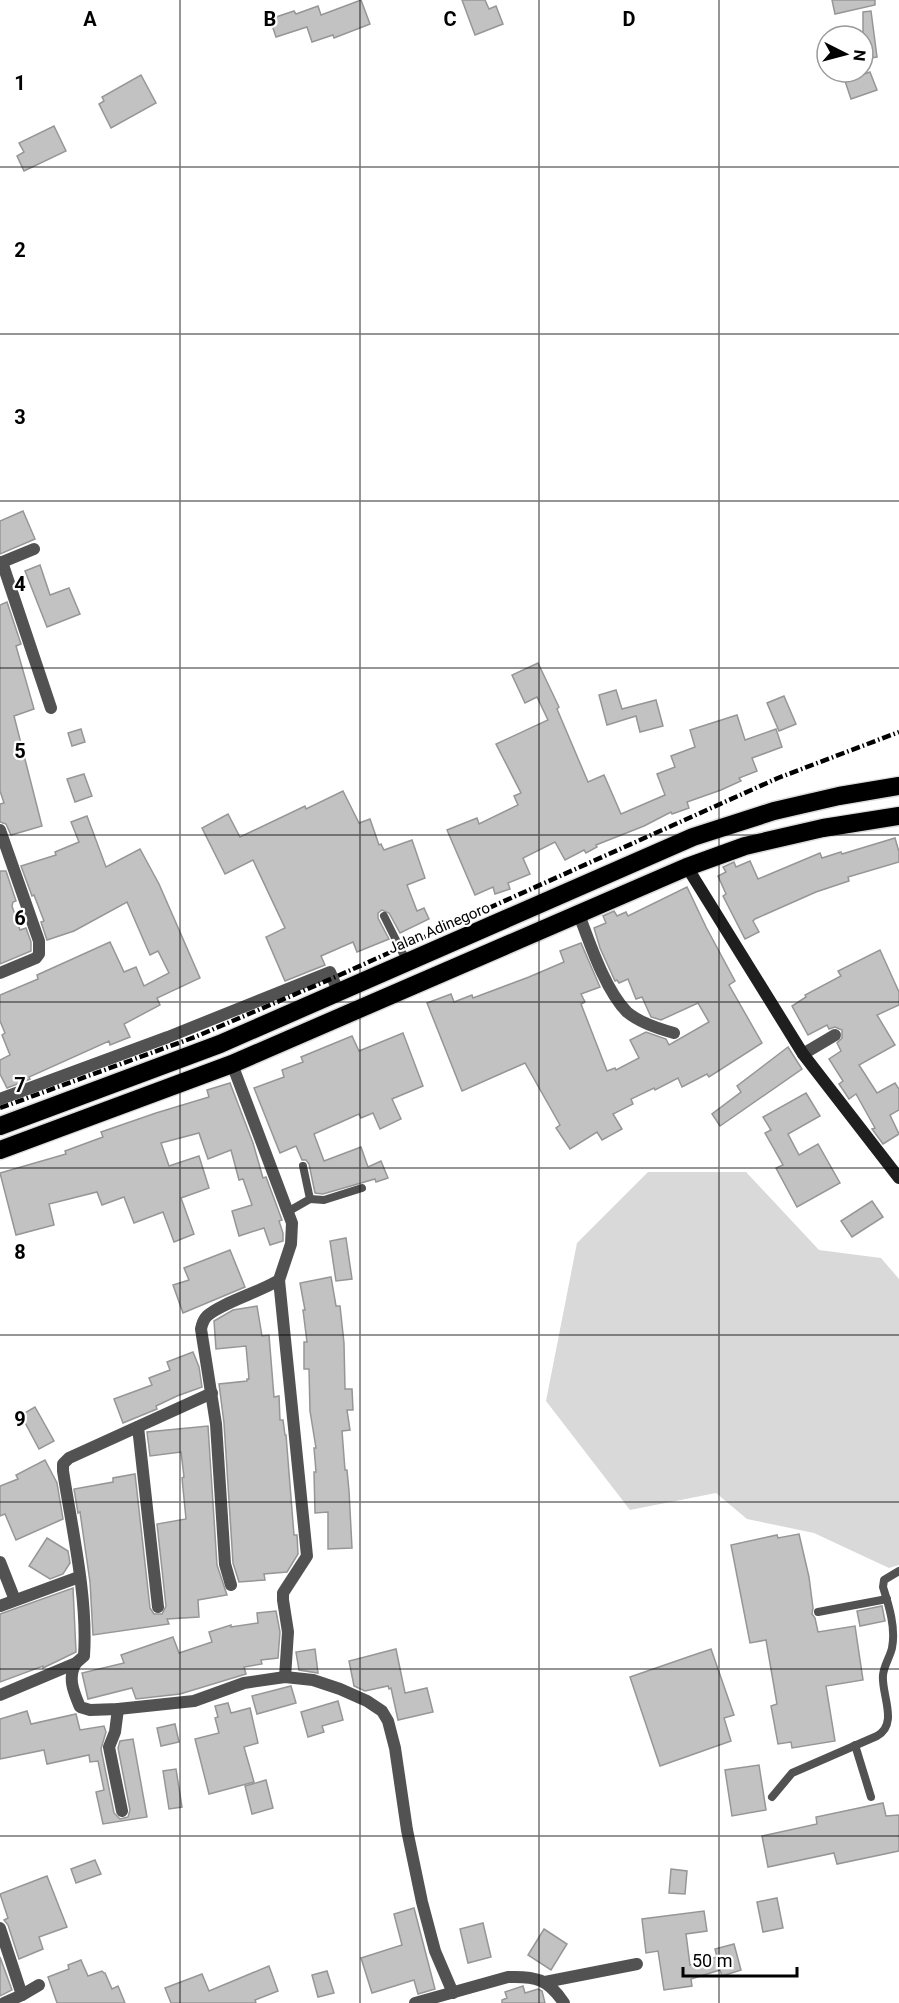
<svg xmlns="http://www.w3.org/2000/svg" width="899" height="2003" font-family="Roboto,sans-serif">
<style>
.green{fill:#d9d9d9}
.building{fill:#c2c2c2;stroke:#969696;stroke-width:1.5}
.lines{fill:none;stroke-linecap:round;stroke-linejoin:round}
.highway-casing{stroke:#dbdbdb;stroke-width:21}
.lane{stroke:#525252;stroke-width:8}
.street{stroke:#525252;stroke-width:12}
.secondary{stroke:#1f1f1f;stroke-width:12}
.highway{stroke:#000;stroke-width:18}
.rail{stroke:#000;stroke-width:4.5;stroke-dasharray:9 3 1.5 3;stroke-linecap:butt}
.grid{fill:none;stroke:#000;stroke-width:1.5;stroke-opacity:0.55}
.labels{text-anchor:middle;stroke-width:4.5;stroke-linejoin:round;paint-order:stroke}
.street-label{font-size:15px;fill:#000;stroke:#fff}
.grid-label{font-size:20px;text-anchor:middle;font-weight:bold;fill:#000;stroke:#fff;stroke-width:4.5;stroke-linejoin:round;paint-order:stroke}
</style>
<rect width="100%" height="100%" fill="#fff"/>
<path class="green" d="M648,1172H746L819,1250L881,1258L899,1279V1565L889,1568L814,1533L747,1519L716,1493L630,1510L546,1401L577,1243Z"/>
<g class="building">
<path d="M361,0L370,24L334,38L333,35L312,42L307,27L276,37L270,19L294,11L296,14L318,6L321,15Z"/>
<path d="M462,0H485L489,9L496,6L503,24L475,35Z"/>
<path d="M832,0H875V5L835,14Z"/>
<path d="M871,11L877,57L863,59V12Z"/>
<path d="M870,72L877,90L851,99L845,81Z"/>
<path d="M141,75L156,103L111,128L99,104L104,101L102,97Z"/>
<path d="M54,126L66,151L24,171L17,156L24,152L19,143Z"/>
<path d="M23,511L35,539L0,554V521Z"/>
<path d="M40,565L50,595L69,588L80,614L47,627L25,571Z"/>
<path d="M7,602L21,644L16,646L34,709L14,716L42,826L11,835L6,824L0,822V804L4,803L0,791V605Z"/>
<path d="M538,663L559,707L557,709L588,782L604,775L621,814L665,795L657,774L675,767L671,756L695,747L690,730L737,715L745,740L776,729L782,747L752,758L757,771L739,778L741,781L721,790L687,802L689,808L672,814L671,812L644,826L596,845L597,847L586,853L584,850L565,860L555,842L523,858L530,874L508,883L510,889L495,894L493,887L475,895L447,830L477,818L479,824L518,805L514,796L521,793L496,744L548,720L537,697L525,703L512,675Z"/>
<path d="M616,690L622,709L656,700L663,726L640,732L636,716L607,725L599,695Z"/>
<path d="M784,696L796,724L779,731L767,703Z"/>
<path d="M81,729L85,742L72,746L68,733Z"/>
<path d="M84,774L92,796L75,802L67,779Z"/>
<path d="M343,791L359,823L370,819L379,845L381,844L384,850L412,840L425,878L407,885L417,911L424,908L429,919L400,933L389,913L382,910L378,913V918L389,939L357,952L353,942L321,956L325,965L285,981L266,937L285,928L253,860L225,874L202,828L228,814L240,837L305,806L306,809Z"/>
<path d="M87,816L106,867L140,849L159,884L200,978L157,998L160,1005L124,1024L130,1037L110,1045L109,1041L29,1077L30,1079L7,1088L0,1074V1060L10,1055L2,1035L5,1033L0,1021V995L38,979L37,975L110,942L124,972L136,967L144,986L169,973L158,951L150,955L127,902L74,931L47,940L41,922L44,921L34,895L32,896L21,866L56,855L55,852L79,842L71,822Z"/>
<path d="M895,838L899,852V862L848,877L849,881L816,892L755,919L753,921L759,932L745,939L723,896L726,894L718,876L726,872L723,867L734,862L736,867L750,861L758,879L820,853L822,858L841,852L842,854Z"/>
<path d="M0,871H6L16,901L13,902L12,906L20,930L26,928L31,942V951L0,964Z"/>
<path d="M687,887L706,927L735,981L729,985L762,1043L709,1077L707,1074L682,1087L678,1078L655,1090L654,1088L631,1099L633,1104L613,1114L622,1129L602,1140L597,1132L570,1149L556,1128L560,1125L525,1063L462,1091L427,1003L451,994L454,1002L472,995L473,998L529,977L564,962L560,951L581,943L600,987L581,994L585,1002L581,1004L607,1071L615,1068L616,1070L639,1058L630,1040L646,1032L666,1039L669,1045L709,1022L698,1003L661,1020L651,1017L642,997L636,999L628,979L619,983L617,980L615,981L600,948L594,928L606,923L603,916L614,911L617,916L626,912L628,916Z"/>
<path d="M880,950L899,992V1005L877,1015L895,1045L859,1065L877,1093L895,1083L899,1089V1110L890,1115L899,1134L883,1144L872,1129L875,1128L856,1094L849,1099L839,1084L843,1081L829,1059L841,1051L837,1043L842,1038V1030L835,1027L829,1029L827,1025L808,1035L792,1006L806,997L805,995L841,976L838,971Z"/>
<path d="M403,1033L423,1086L392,1099L401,1119L380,1129L373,1113L361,1118L359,1114L314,1134L324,1161L361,1147L368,1167L381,1161L388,1178L376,1182L375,1179L323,1194L315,1193L309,1164L306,1160H302L296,1146L280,1153L254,1088L284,1077L282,1070L303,1062L301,1057L352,1036L359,1051Z"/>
<path d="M788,1047L802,1069L720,1126L712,1114L741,1092L737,1086Z"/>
<path d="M230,1083L253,1143L263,1178L266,1177L282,1220L279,1221L283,1233V1241L270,1245L264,1228L239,1236L232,1211L252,1205L243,1179L239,1180L231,1150L208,1159L199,1133L161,1143L169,1166L199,1156L209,1188L181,1198L194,1234L174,1242L163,1212L134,1223L124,1197L102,1205L97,1192L49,1204L54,1225L16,1235L0,1173L66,1154L65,1151L103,1137L101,1132L156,1113L209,1097L207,1090Z"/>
<path d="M806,1093L820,1116L788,1134L799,1155L818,1144L840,1183L797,1207L776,1168L783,1165L765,1133L771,1130L763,1117Z"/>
<path d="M872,1201L883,1217L852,1237L841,1221Z"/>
<path d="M346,1238L352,1279L336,1281L330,1241Z"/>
<path d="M230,1250L245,1287L183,1313L173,1285L189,1280L184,1268Z"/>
<path d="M331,1277L336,1306H340L344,1343L345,1389H352L353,1410H347L350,1430L342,1431L345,1470H347L349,1491L352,1548L328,1549V1512L315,1513L314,1472H316L314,1448H316L310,1411L309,1369H304V1342H307L303,1310H305L300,1283Z"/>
<path d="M257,1306L262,1336L269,1335L274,1397L279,1396L280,1420H283L285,1435H286L294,1535H297L298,1554L287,1572L264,1574L265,1580L239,1582L233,1563L224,1423L219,1384L247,1381V1379H249L246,1346L216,1349L214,1321L233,1310Z"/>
<path d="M193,1352L199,1367L202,1387L177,1396L156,1406L157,1409L123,1423L114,1399L152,1385L149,1378L170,1370L167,1362Z"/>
<path d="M35,1407L54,1441L39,1449L21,1415Z"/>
<path d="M208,1426L217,1565L227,1595L198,1600L199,1617L167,1619L169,1624L93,1635L90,1582L80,1512L78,1513L74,1489L113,1482V1478L135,1474L150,1608L154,1614H162L166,1606L157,1524L186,1519L182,1478L184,1477L181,1452L150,1456L147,1432Z"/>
<path d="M45,1460L57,1483L63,1519L16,1540L5,1514L0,1516V1486L18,1479L16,1475Z"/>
<path d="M799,1534L809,1577L813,1608L812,1614L815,1618L818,1632L855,1626L863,1680L826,1686L835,1741L792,1748L791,1742L778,1744L771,1706L777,1704L766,1640L750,1643L731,1545L777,1535L778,1538Z"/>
<path d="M47,1538L68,1551L70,1563L63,1574L50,1579L29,1566Z"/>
<path d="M73,1588L76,1652L43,1668V1666L0,1682V1614Z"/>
<path d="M882,1606L885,1621L860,1626L857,1611Z"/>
<path d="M276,1611L280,1632L278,1658L261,1660L262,1664L244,1667L246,1674L180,1694L136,1699L132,1688L88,1699L82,1673L124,1663L121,1655L173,1637L179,1653L212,1642L209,1632L231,1625V1627L258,1623L257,1613Z"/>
<path d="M315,1649L318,1673L299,1670L296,1652Z"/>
<path d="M396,1649L405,1693L427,1688L433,1712L398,1720L391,1688L389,1689L388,1686L365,1691L354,1686L349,1661Z"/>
<path d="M711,1649L734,1715L724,1718L731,1741L660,1766L630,1677Z"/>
<path d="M291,1686L296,1703L257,1714L252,1696Z"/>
<path d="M338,1701L343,1720L322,1726L324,1732L308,1737L301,1712Z"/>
<path d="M228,1703L231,1713L250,1708L258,1743L244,1747L254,1782L209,1794L195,1739L219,1733L215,1718L218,1717L215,1706Z"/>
<path d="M27,1711L31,1724L76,1714L80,1730L104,1726L106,1732L101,1749L114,1813L120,1819L128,1817L130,1810L118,1748L120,1741L133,1739L147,1817L103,1824L96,1792L104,1790L98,1761L90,1762L89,1755L47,1764L44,1750L0,1759V1719Z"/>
<path d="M175,1724L179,1742L161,1746L157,1728Z"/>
<path d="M759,1765L766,1810L732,1816L725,1770Z"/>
<path d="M176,1769L182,1807L169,1809L163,1771Z"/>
<path d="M266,1780L273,1808L252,1814L245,1786Z"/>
<path d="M883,1803L886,1816L899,1815V1851L837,1864L834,1853L768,1867L762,1836L817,1824L816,1817Z"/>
<path d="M95,1860L101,1874L76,1883L71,1869Z"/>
<path d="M671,1869L687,1871L685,1894L669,1893Z"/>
<path d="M47,1876L67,1927L39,1937L43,1949L19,1959L8,1925L4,1920L8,1918L0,1894Z"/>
<path d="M777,1898L783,1928L763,1932L757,1902Z"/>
<path d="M414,1908L435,1989L418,1994L414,1980L372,1993L361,1958L402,1945L394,1914Z"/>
<path d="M704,1911L707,1931L686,1934L690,1965L717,1957L715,1949L734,1944L741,1970L722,1976L720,1970L691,1979L692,1986L664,1990L658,1951L646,1953L642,1919Z"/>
<path d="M483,1923L491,1957L468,1963L460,1929Z"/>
<path d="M544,1929L567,1944L551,1970L528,1955Z"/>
<path d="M0,1957L12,1990L0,1996Z"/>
<path d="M81,1960L88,1976L102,1971L104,1973H105L112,1989L118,1986L125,2003H57L48,1977L69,1969L68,1965Z"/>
<path d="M269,1966L278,1991L255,2000L256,2003H171L165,1988L202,1974L209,1991Z"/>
<path d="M327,1971L334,1993L318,1997L312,1975Z"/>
<path d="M523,1986L525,1993L538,1989L542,1991L545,2003H502V2000L507,1998L505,1992Z"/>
</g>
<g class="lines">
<g class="highway-casing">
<g id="highway">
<path d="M0,1126L220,1044L693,837L774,811L839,796L899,786"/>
<path d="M0,1150L232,1064L687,867L745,846L823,828L899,816"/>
</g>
</g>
<g class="lane">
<path d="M384,916L407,962"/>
<path d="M310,1199L324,1200L362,1188"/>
<path d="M289,1211L310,1199L303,1166"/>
<path d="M818,1612L887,1599"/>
<path d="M855,1745L871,1797"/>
<path d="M772,1797L792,1773L877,1736C899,1724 881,1694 883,1675C884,1665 890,1657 892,1648C896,1628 889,1606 883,1587L884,1580L899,1571"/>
</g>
<g class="street">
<path d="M2,562L51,708"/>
<path d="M0,563L34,549"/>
<path d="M0,830L39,941V954L36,958L0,973"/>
<path d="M578,912C589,941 605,990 627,1012C639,1022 659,1029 674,1033"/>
<path d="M803,1054L835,1035"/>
<path d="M0,1099L168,1037L330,972L338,991"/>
<path d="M279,1280L307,1556L283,1593V1600L288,1632L285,1677"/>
<path d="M138,1427L158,1607"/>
<path d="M0,1562L15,1600"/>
<path d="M231,1585L225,1564L216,1424L201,1329C202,1324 203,1320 207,1316C221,1303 260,1292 279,1280L291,1244L292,1223L232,1064"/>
<path d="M0,1606L79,1577"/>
<path d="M76,1663C67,1678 74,1693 80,1707L90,1710L118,1709L194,1701L244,1683L285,1677L313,1680L340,1689L367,1701L382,1711L388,1721L395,1748L407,1830L422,1902L435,1951L453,1993"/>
<path d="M0,1695L76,1663L84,1656C88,1598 72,1529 63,1471V1464L69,1458L212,1393"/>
<path d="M118,1709L115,1732L109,1747L122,1811"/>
<path d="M0,1928L22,1995"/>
<path d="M545,1982L637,1964"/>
<path d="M4,2003L22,1995L39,1985"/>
<path d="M415,2003L508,1977C536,1976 548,1979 564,2003"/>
</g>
<path class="secondary" d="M687,867L803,1054L899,1178"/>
<use href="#highway" class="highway"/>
<path class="rail" d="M0,1108L195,1037L333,978L778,778L899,732"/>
</g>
<path class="grid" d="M180,0V2003M360,0V2003M539,0V2003M719,0V2003M0,167H899M0,334H899M0,501H899M0,668H899M0,835H899M0,1002H899M0,1168H899M0,1335H899M0,1502H899M0,1669H899M0,1836H899"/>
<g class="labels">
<g class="street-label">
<text transform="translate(439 928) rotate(-23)" y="5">Jalan Adinegoro</text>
</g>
</g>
<g class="grid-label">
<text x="90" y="26">A</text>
<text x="270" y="26">B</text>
<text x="450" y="26">C</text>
<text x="629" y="26">D</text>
<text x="20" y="90">1</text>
<text x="20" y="257">2</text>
<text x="20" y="424">3</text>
<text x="20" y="591">4</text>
<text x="20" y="758">5</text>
<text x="20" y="925">6</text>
<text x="20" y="1092">7</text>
<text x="20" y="1259">8</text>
<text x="20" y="1426">9</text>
</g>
<g transform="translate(845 54) rotate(96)"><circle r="28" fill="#ffffff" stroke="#999999" stroke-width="1.5"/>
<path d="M0-4.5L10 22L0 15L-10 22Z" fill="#000000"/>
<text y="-9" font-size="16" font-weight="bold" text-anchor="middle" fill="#000000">N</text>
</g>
<path d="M683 1967v9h114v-9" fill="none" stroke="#000000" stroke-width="3"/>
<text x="692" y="1967" font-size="18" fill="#000000" stroke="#ffffff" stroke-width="4.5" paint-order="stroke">50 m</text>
</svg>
